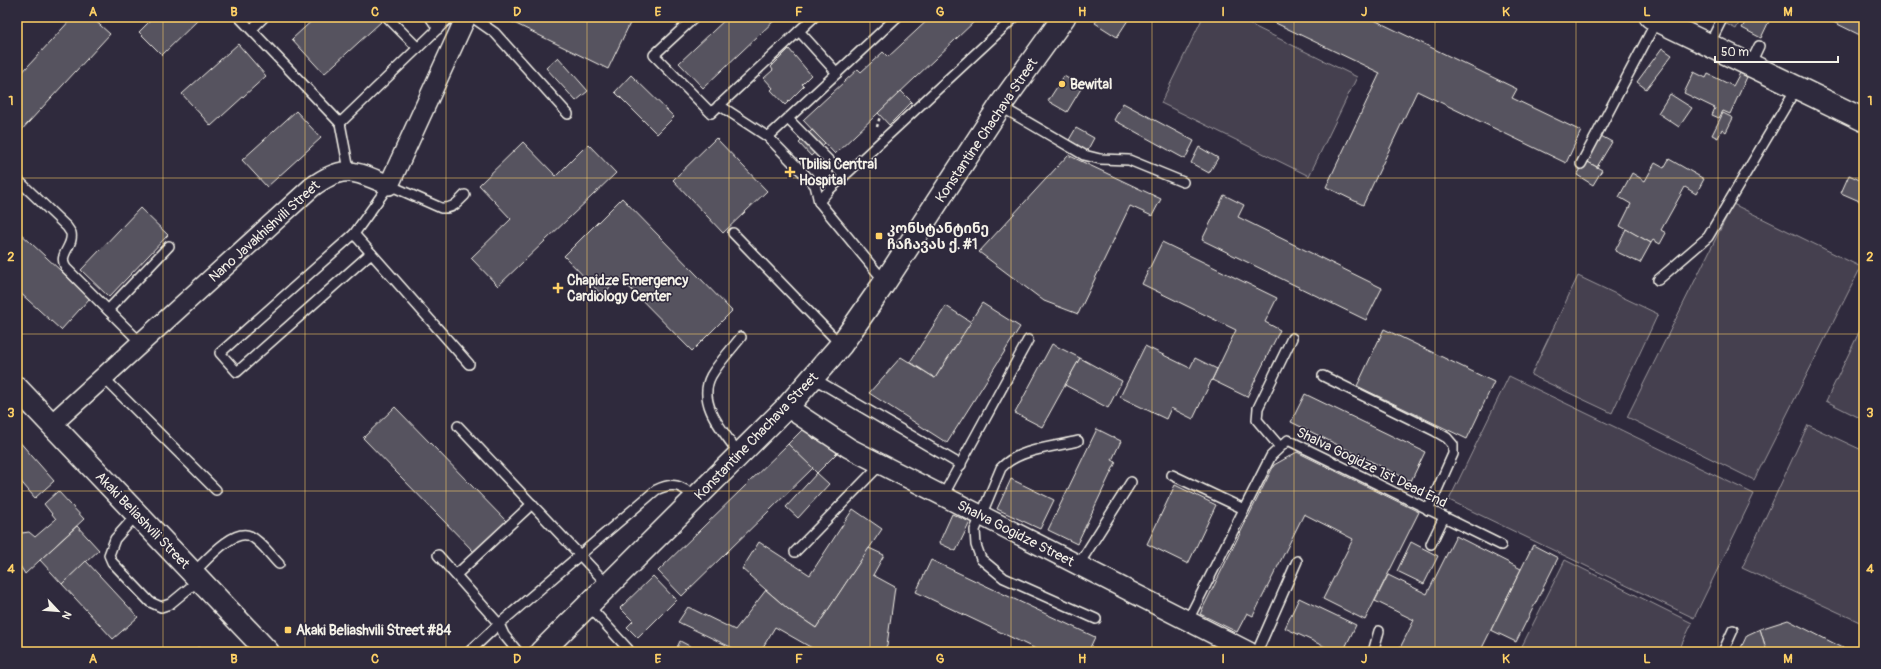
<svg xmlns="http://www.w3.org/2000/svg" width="1881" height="669" font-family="Pangolin,'Noto Sans Georgian',sans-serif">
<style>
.green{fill:#454050;stroke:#9c989c}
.building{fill:#56525f;stroke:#f4f1e8}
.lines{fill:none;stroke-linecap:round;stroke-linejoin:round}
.service-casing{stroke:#f4f1e8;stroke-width:12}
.minor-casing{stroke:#f4f1e8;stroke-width:22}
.tertiary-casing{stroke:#f4f1e8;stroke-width:25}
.secondary-casing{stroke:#f4f1e8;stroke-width:25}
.path{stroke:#f4f1e8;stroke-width:2.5;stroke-dasharray:3 3;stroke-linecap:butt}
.service{stroke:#2f2a3d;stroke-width:9}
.minor{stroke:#2f2a3d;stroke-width:19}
.tertiary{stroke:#2f2a3d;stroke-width:22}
.secondary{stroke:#2f2a3d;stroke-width:22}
.grid{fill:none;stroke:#ffd166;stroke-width:1;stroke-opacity:0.55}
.poi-dot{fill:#ffd166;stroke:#2f2a3d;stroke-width:1.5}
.labels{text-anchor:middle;stroke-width:3;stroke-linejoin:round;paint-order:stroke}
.poi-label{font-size:14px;font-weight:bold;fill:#f4f1e8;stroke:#2f2a3d;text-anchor:start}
.street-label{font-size:14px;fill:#f4f1e8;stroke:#2f2a3d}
.neatline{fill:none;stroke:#ffd166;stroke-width:1.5}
.grid-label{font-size:13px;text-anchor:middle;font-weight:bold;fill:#ffd166}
</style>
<rect width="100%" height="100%" fill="#2f2a3d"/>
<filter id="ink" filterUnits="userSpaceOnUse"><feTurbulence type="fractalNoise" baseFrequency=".025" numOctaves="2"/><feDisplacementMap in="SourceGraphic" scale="8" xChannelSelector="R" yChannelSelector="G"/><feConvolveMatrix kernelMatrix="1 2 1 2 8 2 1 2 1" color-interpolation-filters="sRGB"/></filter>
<g filter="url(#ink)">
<g class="green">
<path d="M1203,17H1235L1357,77L1309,176L1161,103Z"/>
<path d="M1713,17H1742L1736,29Z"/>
<path d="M1733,204L1861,267L1754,480L1627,417Z"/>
<path d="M1578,276L1658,314L1612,413L1531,375Z"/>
<path d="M1864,322V420L1826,401Z"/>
<path d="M1509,376L1754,494L1694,618L1449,500Z"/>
<path d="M1808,425L1864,451V624L1742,568Z"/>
<path d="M1565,560L1692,623L1678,652H1519Z"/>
</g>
<g class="building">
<path d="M73,17H91L110,34L17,135V78Z"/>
<path d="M154,17H201L162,55L139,32Z"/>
<path d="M316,17H379L382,21L324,74L292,39Z"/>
<path d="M507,17H633L608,69L506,19Z"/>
<path d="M728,17H778L703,88L679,63Z"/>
<path d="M931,17H974L976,20L835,154L803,120L858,69L861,72L883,52L888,57Z"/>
<path d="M974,17H984L979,22Z"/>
<path d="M1099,17H1130L1117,37L1095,23Z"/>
<path d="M1263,17H1368L1517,89L1512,98L1581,131L1566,163L1417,91L1363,205L1326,187L1380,73Z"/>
<path d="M1748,17H1771L1761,38L1742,28Z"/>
<path d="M1823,17H1864V37Z"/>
<path d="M238,44L266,76L211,126L182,94Z"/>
<path d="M1662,48L1672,55L1646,89L1637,82Z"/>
<path d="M789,49L811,75L802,84L804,86L785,105L771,90L773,88L764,78L773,70L771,67Z"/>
<path d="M558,57L588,91L576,101L546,68Z"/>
<path d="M1694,72L1706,78L1708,74L1733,86L1740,73L1747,77L1730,114L1723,111L1719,118L1712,115L1715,108L1684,93Z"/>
<path d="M631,75L674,117L657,134L615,92Z"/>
<path d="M1064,76L1082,87L1067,112L1048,101Z"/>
<path d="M901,91L912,102L889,125L878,113Z"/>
<path d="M1670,94L1692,108L1679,127L1658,113Z"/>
<path d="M1123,103L1194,141L1185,159L1114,120Z"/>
<path d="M296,111L321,138L267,187L242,160Z"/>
<path d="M1723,113L1733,118L1726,132L1722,129L1718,138L1712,135Z"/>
<path d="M1076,128L1094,138L1087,151L1069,140Z"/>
<path d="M812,130L825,143L811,156L799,143Z"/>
<path d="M1601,136L1612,142L1597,167L1586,161Z"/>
<path d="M716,138L767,191L723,233L673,180Z"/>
<path d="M523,142L556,176L588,144L616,173L498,286L471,258L511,219L479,185Z"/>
<path d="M1199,147L1218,158L1209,173L1191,163Z"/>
<path d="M1068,155L1161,199L1152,216L1130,206L1078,314L1044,301L979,252Z"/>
<path d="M1669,159L1704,179L1696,194L1685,187L1661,230L1666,233L1660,244L1653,240L1651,243L1620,226L1631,204L1619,197L1632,173L1645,181L1655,163L1664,168Z"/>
<path d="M1586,161L1602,170L1593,185L1577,175Z"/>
<path d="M1849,175L1864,182V203L1841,193Z"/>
<path d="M1224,195L1244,205L1238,217L1382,288L1366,320L1202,240Z"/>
<path d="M622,198L732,311L692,351L620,278L602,295L564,256Z"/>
<path d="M140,208L168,235L109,297L81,270Z"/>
<path d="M1626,229L1651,243L1640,263L1615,251Z"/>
<path d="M17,230L90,298L61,330L17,290Z"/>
<path d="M1162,242L1277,298L1265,322L1280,330L1247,397L1212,380L1236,330L1142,284Z"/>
<path d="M982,303L1020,327L947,443L869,393L901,357L935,378Z"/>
<path d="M946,306L971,322L935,378L910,362Z"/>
<path d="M1384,329L1494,382L1467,439L1357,386Z"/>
<path d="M1052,344L1080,358L1042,427L1015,413Z"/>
<path d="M1145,346L1190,368L1195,358L1217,369L1193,419L1171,408L1166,419L1120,397Z"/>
<path d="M1080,358L1122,381L1108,408L1065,385Z"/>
<path d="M1305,394L1425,452L1411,481L1291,422Z"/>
<path d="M395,407L508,523L476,554L363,438Z"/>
<path d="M804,428L814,439L819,435L837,453L817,473L788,444Z"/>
<path d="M1097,429L1121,441L1112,460L1116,462L1077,544L1048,530Z"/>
<path d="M17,439L54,481L35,498L17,477Z"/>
<path d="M788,444L813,468L682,596L658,571Z"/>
<path d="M1297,452L1419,512L1365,620L1323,599L1353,539L1304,514L1253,616L1247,613L1237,632L1200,614L1274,465Z"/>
<path d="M817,473L829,484L798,518L786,507Z"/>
<path d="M1011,479L1054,500L1040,529L997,509Z"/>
<path d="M1175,485L1216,505L1188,564L1147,544Z"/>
<path d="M58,491L84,519L25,574L17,561V524L22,533L29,532L35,537L56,519L44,504Z"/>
<path d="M853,509L882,529L816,628L788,609L742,569L759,542L810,575Z"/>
<path d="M952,514L970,522L956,551L939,543Z"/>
<path d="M77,526L99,550L62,584L40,560Z"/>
<path d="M1456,536L1521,569L1491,630L1480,652H1398L1414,620L1375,601L1388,575L1427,594Z"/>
<path d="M1411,542L1438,556L1424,584L1397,571Z"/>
<path d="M1533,545L1558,558L1516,642L1491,630Z"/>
<path d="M869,548L884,555L873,575L895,587L887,645L883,652H819L775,627L760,652H741L678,622L688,607L735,630L766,590L788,609L816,628Z"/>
<path d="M931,560L1095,637L1088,652H1042L916,592Z"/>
<path d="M86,561L138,617L113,639L62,584Z"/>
<path d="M653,576L676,600L638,638L627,627L633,621L620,608Z"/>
<path d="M1299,598L1356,625L1343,652H1336L1285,628Z"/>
<path d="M1788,620L1851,652H1767L1760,629Z"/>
<path d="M1760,629L1767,652H1739L1747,635Z"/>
<path d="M680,641L701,652H675Z"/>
<path d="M198,647L204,652H194Z"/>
<path d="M136,649H146L149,652H133Z"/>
</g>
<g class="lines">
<g class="service-casing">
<g id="service">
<path d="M239,17L340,123"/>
<path d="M387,17L418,48"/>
<path d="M430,17L438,29"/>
<path d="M472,17L495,33L568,114"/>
<path d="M695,17L654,55L711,113L814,17"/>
<path d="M252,29L264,17"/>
<path d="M1709,45L1723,17"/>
<path d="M1750,65L1759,46"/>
<path d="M837,73L897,17"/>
<path d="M719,105L768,137L815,185L819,202L885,282"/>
<path d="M1000,106L1084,155L1100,159L1129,160L1183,182"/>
<path d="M788,119L844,176"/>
<path d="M768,137L837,73L799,31"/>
<path d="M1581,164L1657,20"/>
<path d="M349,170L340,123L450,17"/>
<path d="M17,179L67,227L71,233C74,247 57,254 66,268L141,343"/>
<path d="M465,195C457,203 453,209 441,208L389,185L354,234L220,353L237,372L371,253L469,364"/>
<path d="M819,202L829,190L1015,17"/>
<path d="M733,233L841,345"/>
<path d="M354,234L371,253"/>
<path d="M1658,280L1708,237L1797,87"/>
<path d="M108,310L169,246"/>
<path d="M1323,376L1435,431L1447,438L1453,445V454L1428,510"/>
<path d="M103,377L216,490"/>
<path d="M813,378L961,465"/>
<path d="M458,426L608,585"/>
<path d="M1078,441C1054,447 1018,449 1001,468L975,530L976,545L981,559L1004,578L1096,619"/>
<path d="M1280,447L1257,420L1258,408L1292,338"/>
<path d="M740,455C725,433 696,404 711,376C719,362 732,349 741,337"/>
<path d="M1172,475L1244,509"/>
<path d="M943,496L1028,340"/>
<path d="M137,514L115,539L109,555L112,562L150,602L161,607L170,604L199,580"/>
<path d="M1431,544L1444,517"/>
<path d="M795,552L881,464"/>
<path d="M438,555L499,624L469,652"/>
<path d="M1079,564L1131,482"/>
<path d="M193,573C205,562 233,528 250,536C261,541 270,555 279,564"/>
<path d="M456,575L532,504"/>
<path d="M588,605L628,649V652"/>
<path d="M1188,620L1271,456L1288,440L1501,545"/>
<path d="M518,652L504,635L499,624L505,619L656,490C674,481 681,486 696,497"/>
<path d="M1257,652L1297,561"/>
<path d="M1373,652L1379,631"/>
<path d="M1723,652L1733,630"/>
</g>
</g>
<g class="minor-casing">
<g id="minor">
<path d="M787,407L849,448L1249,652"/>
<path d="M52,424L312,187C345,163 353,171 389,185L466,17"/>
</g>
</g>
<g class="tertiary-casing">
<g id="tertiary">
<path d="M1651,17L1864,120"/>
<path d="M541,652L787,407L841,345L885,282L1000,106L1064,17"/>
</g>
</g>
<g class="secondary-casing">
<path id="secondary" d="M17,388L268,652"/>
</g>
<path class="path" d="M877,127L880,116"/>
<use href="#service" class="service"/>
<use href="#minor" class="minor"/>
<use href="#tertiary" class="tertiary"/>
<use href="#secondary" class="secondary"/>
</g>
</g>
<path class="grid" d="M163,17V652M305,17V652M446,17V652M587,17V652M729,17V652M870,17V652M1011,17V652M1152,17V652M1294,17V652M1435,17V652M1576,17V652M1718,17V652M17,178H1864M17,334H1864M17,491H1864"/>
<g class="poi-dot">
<circle cx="1062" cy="84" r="4"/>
<path d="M788 166h4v4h4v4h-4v4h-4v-4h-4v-4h4z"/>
<rect x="875" y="232" width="8" height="8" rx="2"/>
<path d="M556 282h4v4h4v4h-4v4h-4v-4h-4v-4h4z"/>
<rect x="284" y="626" width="8" height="8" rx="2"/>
</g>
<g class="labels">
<g class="poi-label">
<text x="1070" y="89">Bewital</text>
<text x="799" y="169">Tbilisi Central<tspan x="799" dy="16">Hospital</tspan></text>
<text x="887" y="233">კონსტანტინე<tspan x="887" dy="16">ჩაჩავას ქ. #1</tspan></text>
<text x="567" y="285">Chapidze Emergency<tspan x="567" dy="16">Cardiology Center</tspan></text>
<text x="296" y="635">Akaki Beliashvili Street #84</text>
</g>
<g class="street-label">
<text transform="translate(986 130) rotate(-56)" y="5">Konstantine Chachava Street</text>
<text transform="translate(264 231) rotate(-42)" y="5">Nano Javakhishvili Street</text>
<text transform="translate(756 436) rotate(-46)" y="5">Konstantine Chachava Street</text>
<text transform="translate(1372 467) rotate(26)" y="5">Shalva Gogidze 1st Dead End</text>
<text transform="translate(143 520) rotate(46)" y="5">Akaki Beliashvili Street</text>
<text transform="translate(1016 533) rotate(27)" y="5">Shalva Gogidze Street</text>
</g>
</g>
<rect width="1881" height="669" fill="none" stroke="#2f2a3d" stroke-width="44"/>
<g transform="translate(58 611) rotate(116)" stroke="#2f2a3d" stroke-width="3" paint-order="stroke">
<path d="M0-3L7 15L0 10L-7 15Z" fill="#f4f1e8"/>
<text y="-6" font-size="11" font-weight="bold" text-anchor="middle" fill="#f4f1e8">N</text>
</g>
<path d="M1715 56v6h123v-6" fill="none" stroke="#f4f1e8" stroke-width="2"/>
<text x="1721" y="56" font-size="12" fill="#f4f1e8" stroke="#2f2a3d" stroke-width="3" paint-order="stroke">50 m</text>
<rect x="22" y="22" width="1837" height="625" class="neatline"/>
<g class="grid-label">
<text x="93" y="16">A</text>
<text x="234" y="16">B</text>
<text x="375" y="16">C</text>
<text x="517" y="16">D</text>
<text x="658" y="16">E</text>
<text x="799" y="16">F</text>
<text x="940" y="16">G</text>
<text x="1082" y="16">H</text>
<text x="1223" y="16">I</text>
<text x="1364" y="16">J</text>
<text x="1506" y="16">K</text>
<text x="1647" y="16">L</text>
<text x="1788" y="16">M</text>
<text x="11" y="105">1</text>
<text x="1870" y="105">1</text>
<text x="11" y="261">2</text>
<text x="1870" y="261">2</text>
<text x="11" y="417">3</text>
<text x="1870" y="417">3</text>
<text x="11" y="573">4</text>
<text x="1870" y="573">4</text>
<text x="93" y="663">A</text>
<text x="234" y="663">B</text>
<text x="375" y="663">C</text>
<text x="517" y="663">D</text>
<text x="658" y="663">E</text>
<text x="799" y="663">F</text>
<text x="940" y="663">G</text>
<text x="1082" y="663">H</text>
<text x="1223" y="663">I</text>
<text x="1364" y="663">J</text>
<text x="1506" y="663">K</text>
<text x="1647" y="663">L</text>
<text x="1788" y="663">M</text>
</g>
</svg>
